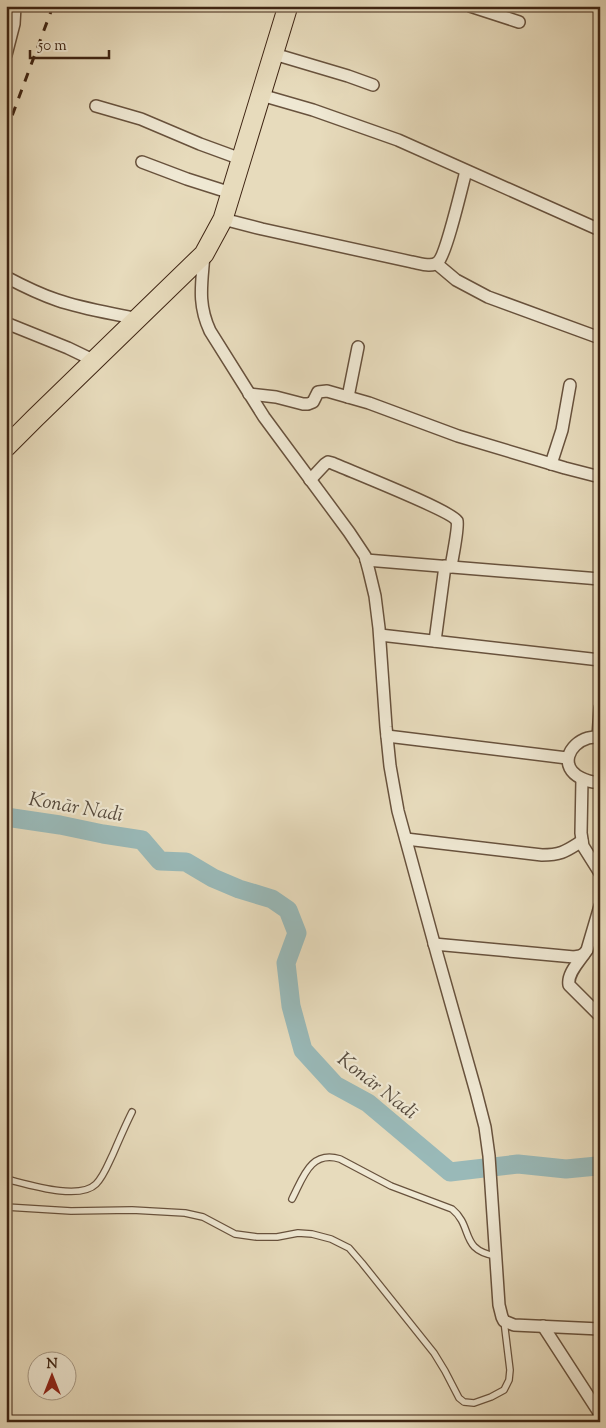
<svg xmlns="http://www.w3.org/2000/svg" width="606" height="1428" font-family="'Sorts Mill Goudy',serif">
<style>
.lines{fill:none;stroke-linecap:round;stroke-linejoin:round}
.river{stroke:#99b9b8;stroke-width:19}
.lane-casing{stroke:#68523d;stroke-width:8}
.street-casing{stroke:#68523d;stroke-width:14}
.primary-casing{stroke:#3e2413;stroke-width:21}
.lane{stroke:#efe8d3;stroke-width:5.5}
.street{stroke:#efe8d3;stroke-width:11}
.primary{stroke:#e7dbbc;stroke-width:19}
.rail{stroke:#3e2413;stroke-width:3;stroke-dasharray:9 9;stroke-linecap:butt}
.labels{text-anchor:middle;stroke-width:4.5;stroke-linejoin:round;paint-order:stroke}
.water-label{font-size:20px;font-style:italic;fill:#55493c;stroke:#efe8d3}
</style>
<rect width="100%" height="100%" fill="#e7dbbc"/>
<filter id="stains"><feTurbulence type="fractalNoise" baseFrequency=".004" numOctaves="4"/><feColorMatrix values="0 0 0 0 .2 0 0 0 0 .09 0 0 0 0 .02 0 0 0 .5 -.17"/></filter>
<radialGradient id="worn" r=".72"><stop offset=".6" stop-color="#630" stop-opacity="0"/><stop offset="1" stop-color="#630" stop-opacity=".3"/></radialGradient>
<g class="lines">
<path class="river" d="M6,817L60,825L103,834L142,840L160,861L186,862L213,878L239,889L272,899L288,910L297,933L286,963L291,1006L303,1050L335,1085L368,1103L450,1172L518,1164L566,1169L597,1166L600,1164"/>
<g class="lane-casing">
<g id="lane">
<path d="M6,1179C27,1184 79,1201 96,1184C104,1176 108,1164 113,1154C119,1140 125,1126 132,1112"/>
<path d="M292,1199C303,1178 310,1150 340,1159L391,1186L452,1209C474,1227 459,1250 496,1256"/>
<path d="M6,1207L71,1211L132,1210L185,1213L203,1217L235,1234L257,1237H277L298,1233L312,1234L331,1239L349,1248L362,1263L434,1353L445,1371L459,1398L464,1402L474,1403L491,1397L504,1390L509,1380L510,1370L504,1321"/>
</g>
</g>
<g class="street-casing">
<g id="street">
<path d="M470,6L519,22"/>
<path d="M274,54L348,76L373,85"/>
<path d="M6,55L14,24L15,6"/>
<path d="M261,95L313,110L398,140L600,230"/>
<path d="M96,106L141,119L200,144L241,159"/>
<path d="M142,162L187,179L231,193"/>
<path d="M223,219L262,229L412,262C419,263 432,268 438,262C446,255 462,186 466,171"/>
<path d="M204,254C202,283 197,303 210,331L264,417L349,532L365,556L369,571L375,596L379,628L386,727L390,766L398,811L437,954L476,1092L485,1127L489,1156L499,1305L502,1317L504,1321L514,1325L600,1329"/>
<path d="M437,264L456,280L488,297L600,338"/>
<path d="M6,277C23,286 39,294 57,300C83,309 111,313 138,319"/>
<path d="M6,323L68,348L95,361"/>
<path d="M249,394L276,397L303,404H308L313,402L318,392L327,391L369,403L458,436L565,468L600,477"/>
<path d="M348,397L358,347"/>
<path d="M551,464L562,430L570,385"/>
<path d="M310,480L325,464L328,462L332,463C350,471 452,511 457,521C459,527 452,559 451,567"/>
<path d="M366,560L600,579"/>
<path d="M380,635L600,660"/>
<path d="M435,641L445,566"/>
<path d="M387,736L567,758"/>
<path d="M598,737L600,708"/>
<path d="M600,737C596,737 592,737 588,738C568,744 559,767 581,778C587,781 592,783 600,782"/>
<path d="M582,779L581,833L583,846L600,873"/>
<path d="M406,839L542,855C562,855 566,851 582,841"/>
<path d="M434,944L574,957L580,956L584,954L587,950L600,906"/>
<path d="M584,954C578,963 567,974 569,985L600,1016"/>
<path d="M543,1326L600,1414"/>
</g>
</g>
<g class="primary-casing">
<path id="primary" d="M6,447L35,418L204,254L223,219L288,6"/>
</g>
<use href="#lane" class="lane"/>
<use href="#street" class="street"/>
<use href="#primary" class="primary"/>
<path class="rail" d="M6,132L53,6"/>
</g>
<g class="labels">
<g class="water-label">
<text transform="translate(76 806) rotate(10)" y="7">Konār Nadī</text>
<text transform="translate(378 1085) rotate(38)" y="7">Konār Nadī</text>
</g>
</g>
<rect width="606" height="1428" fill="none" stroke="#e7dbbc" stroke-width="25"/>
<rect x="8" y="8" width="591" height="1413" fill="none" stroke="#3e2413" stroke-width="2.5"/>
<rect x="12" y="12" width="581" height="1403" fill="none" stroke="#3e2413"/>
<g transform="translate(52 1376)"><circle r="24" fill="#efe8d3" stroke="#a89a86"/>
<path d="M0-4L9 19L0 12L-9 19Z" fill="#8f2418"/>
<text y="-8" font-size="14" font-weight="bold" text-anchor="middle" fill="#3e2413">N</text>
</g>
<path d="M30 50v8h79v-8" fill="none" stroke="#3e2413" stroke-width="2.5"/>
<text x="38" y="50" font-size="15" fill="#3e2413" stroke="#efe8d3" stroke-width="4" paint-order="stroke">50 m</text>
<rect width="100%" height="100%" filter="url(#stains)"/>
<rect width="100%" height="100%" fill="url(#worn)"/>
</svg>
